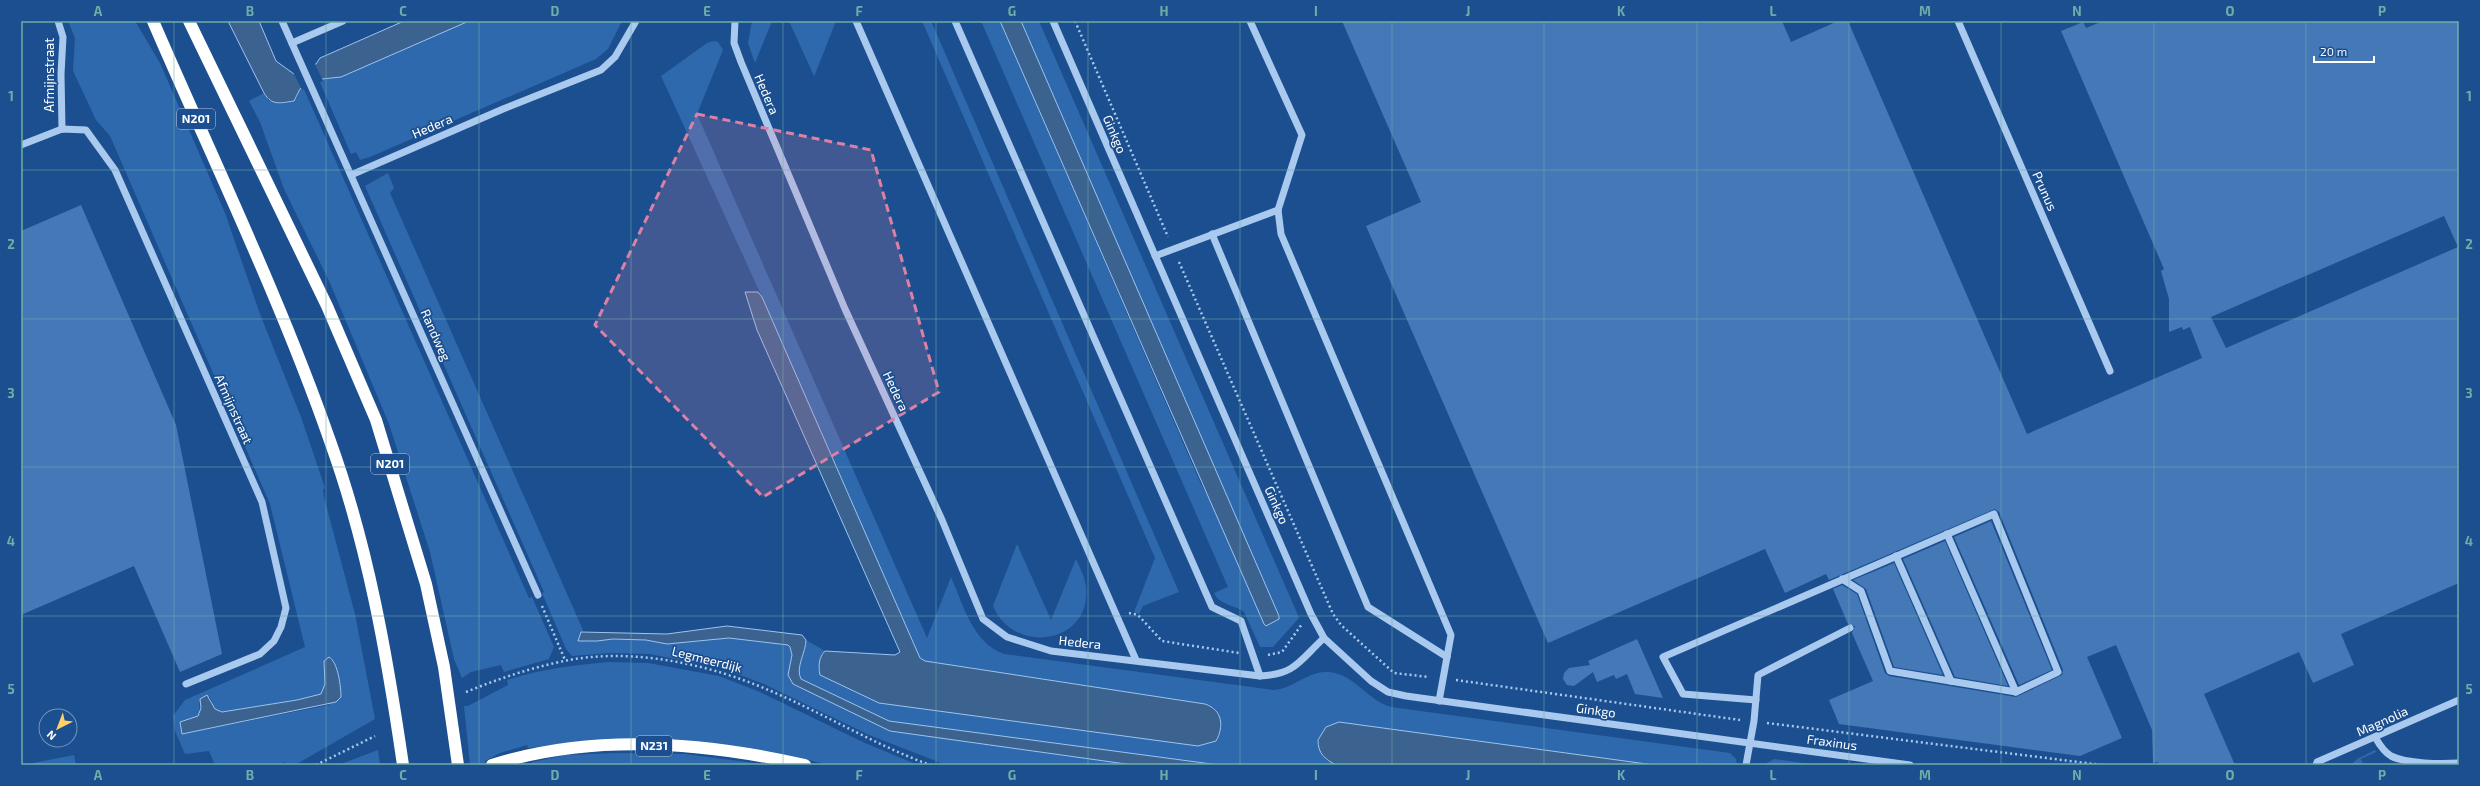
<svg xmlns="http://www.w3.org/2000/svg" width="2480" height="786" font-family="'Exo 2',sans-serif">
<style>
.green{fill:#2e69ad;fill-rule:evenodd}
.water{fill:#3c6290;stroke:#9cc4f0}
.pier{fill:#1b4f8f}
.building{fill:#4478b7;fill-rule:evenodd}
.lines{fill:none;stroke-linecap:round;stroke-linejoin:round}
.path{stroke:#a9c9ee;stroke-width:2.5;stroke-dasharray:2 3;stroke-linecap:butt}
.minor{stroke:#a9c9ee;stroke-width:7}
.highway{stroke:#fff;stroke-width:12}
.marked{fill:#dd80a5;fill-opacity:0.2;stroke:#dd80a5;stroke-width:3;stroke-dasharray:8 5;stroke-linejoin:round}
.grid{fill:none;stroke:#6fada8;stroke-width:1;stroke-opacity:0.55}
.labels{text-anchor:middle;stroke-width:3.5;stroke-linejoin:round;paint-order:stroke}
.shield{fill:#1b4f8f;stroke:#bbcadd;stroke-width:1}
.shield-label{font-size:12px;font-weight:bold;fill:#fff}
.street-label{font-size:13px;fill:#fff;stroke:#1b4f8f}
.neatline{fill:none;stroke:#6fada8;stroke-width:1.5}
.grid-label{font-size:13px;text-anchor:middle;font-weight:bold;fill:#6fada8}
</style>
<rect width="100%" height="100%" fill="#1b4f8f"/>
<g class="green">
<path d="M68,21H135L160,63L225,213L260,314L301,417L325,488L323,490L324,497L355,614L375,719L295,765H286L284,762L278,765H215L209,751L185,754L175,731L173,716L185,700L305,647L270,504L110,136L96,120L73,71L75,38ZM331,658L338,675L329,705L182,734L200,713L199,703L210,697L215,709L222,712L297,700L321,694L325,684L324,661Z"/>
<path d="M469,21H622L608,49L596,59L370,157L360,160L356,152L351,154L319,80Z"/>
<path d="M752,21H772L755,63L748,43Z"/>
<path d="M789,21H836L814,77V76Z"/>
<path d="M922,21H931L1179,592L1143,606L1139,614L1134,612L1155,558Z"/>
<path d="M981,21H1000L1201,484L1279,619L1021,21H1039L1297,613L1299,618L1273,647H1260L1244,612C1234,604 1220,606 1214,593L1228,587Z"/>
<path d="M714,41L718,42L723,50L697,114L927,638L951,577C964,606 972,642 1004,654L1273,690C1293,689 1305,673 1325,672C1353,671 1366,700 1391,707L1730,753L1736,759L1737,765L1325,759L1336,765H1219L897,723L882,719L801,679C795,668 806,652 806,640L825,651L821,655L1205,704L924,661L920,658L762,297L661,76L707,43Z"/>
<path d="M303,87L529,598L532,597L554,647L549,659L504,672L501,665L471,672L462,678L454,659L430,552L389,424L330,283L284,189L260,122L249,101L264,93L269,101L297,98L300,89Z"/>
<path d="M388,173L394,188L390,193L583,630L578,641H597L613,639L646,640L667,644L729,638L788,645L790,647L792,655L788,675L890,731L1133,765H946L869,735L764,684L722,668L649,654L611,653L572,656L566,649L542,593L544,592L365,186Z"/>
<path d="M1017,544L1051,620L1076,559C1080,568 1085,577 1086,587C1092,644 1014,656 993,606Z"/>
<path d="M609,662L648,663L719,676L760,692L865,743L918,765H830L799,758L614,740L582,741L528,748L527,745L500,753L485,761L486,765H470L464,706H468L508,685L507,680C541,669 574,665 609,662Z"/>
<path d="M378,750L380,765H338Z"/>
<path d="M2375,750L2376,752L2361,759L2364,765H2351L2357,759Z"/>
<path d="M616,753L685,754L770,765H530L532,762L566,755Z"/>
<path d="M74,755L76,765H33V763Z"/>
<path d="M1774,759L1818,765H1763Z"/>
</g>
<g class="water">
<path d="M228,21H259L276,61L294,74L316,64L320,58L404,21H469L341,77L322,79L300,89L294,101C280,103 272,106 264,93Z"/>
<path d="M1000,21H1021L1279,616V619L1266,626L1264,624Z"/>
<path d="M745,292H758L762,297L920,658L925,661L1205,704C1223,710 1224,727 1216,741L1198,746L879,703L820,675C818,666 819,657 825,651L895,655L900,652L757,330Z"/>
<path d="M727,626L802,635L806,640C806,652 795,668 801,679L889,721L1219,765H1133L890,731L793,684L788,675L792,655L790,647L788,645L729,638L667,644L646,640L613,639L597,641H578L581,632L667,634Z"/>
<path d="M329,657C338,662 341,687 341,697L336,702L182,734L180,722L198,716L201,708L200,699L207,695L215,709L222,712L297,700L321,694L325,684L324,661Z"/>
<path d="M1339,722L1654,765H1336C1325,759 1318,754 1318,740L1326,727Z"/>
</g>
<path class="pier" d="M314,62L323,81L302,90L293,72Z"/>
<g class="building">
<path d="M1342,21H1782L1791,42L1838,21H1848L2027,434L2202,358L2190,327L2183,330L2182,327L2169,332V299L2161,271L2164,269L2061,31L2083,22L2086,28L2103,21H2459V583L2341,634L2354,665L2313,683L2299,652L2204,694L2235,765H2159L2157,762L2153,763L2152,730L2116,645L2087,657L2122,738L2080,756L1839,724L1829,700L1873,681L1852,633L1855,626L1848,624L1833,589L1842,585L1857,594L1885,673L1889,676L2016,697L2062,675L2063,670L1999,512L1995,509L1829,580L1826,574L1785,593L1765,549L1548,643L1366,226L1421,202ZM2444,216L2458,247L2226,348L2211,317Z"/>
<path d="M81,205L176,425L222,654L180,672L134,566L21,615V231Z"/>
<path d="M1991,521L2052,670L2019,685L1954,537Z"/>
<path d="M1945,541L2008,686L1955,677L1903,559Z"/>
<path d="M1894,563L1943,675L1894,667L1866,589L1853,580Z"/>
<path d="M1637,639L1663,698L1635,694L1627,674L1616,679L1614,675L1597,682L1593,672L1574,686L1567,685L1563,679L1564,673L1569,668L1590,665L1588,661Z"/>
</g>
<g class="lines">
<g class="path">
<path d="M1075,21L1168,237"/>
<path d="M1179,262L1333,614L1341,625L1394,673L1429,677"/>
<path d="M542,606L565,660"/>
<path d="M1129,613L1138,615L1162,641L1239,653"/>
<path d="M1268,655L1282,652L1302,624"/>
<path d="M1456,680L1740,720"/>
<path d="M466,692C498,679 530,668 564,661C621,649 689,660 743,680C807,703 865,741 930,765"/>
<path d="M1767,723L2102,765"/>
<path d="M316,765L375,736"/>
</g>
<g class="minor">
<path d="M58,21L63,37L61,74L62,129"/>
<path d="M282,21L538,595"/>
<path d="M735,21L734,43L741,62L845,309L942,520L983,619L1007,637L1051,651L1260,676C1296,674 1299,661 1324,638"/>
<path d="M856,21L1136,660"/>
<path d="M955,21L1212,607L1241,621L1260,676"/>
<path d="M1053,21L1311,614L1324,638L1371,681L1388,692L1406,696L1910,765"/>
<path d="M1250,21L1302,135L1278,210L1281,234L1451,635L1439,701"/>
<path d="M1958,21L2110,371"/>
<path d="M292,43L343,21"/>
<path d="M21,145L62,129L86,130L115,170L262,502L286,608L281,627L274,641L260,654L186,684"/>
<path d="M351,175L503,109L601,70L615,57L636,21"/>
<path d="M1212,234L1368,607L1447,657"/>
<path d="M1155,256L1278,210"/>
<path d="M1947,534L2016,692"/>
<path d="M1896,556L1951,681"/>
<path d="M1756,700L1683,694L1663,657L1994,514L2058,672L2016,692L1890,671L1861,591L1842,579"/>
<path d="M2375,737C2379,744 2384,752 2391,756C2407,764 2441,764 2459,763"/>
<path d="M1746,765L1754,721L1758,675L1850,628"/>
<path d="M2316,765L2317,762L2459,700"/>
</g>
<g class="highway">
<path d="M153,21C213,160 280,298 330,441C368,546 387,655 403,765"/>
<path d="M189,21L327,306L376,420L426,584L444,667L458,765"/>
<path d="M492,765C592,733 704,742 805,765"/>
</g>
</g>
<path class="marked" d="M697,114L871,150L939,392L763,497L595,325Z"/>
<path class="grid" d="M174,21V765M326,21V765M479,21V765M631,21V765M783,21V765M936,21V765M1088,21V765M1240,21V765M1392,21V765M1544,21V765M1697,21V765M1849,21V765M2001,21V765M2154,21V765M2306,21V765M21,170H2459M21,319H2459M21,467H2459M21,616H2459"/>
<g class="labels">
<g class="shield">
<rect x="177" y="109" width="38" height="20" rx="3"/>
<rect x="371" y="454" width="38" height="20" rx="3"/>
<rect x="636" y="736" width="36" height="20" rx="3"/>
</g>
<g class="shield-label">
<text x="196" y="123">N201</text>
<text x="390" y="468">N201</text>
<text x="654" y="750">N231</text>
</g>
<g class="street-label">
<text transform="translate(49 75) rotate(-90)" y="5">Afmijnstraat</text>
<text transform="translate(767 94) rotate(67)" y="5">Hedera</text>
<text transform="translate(432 126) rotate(-23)" y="5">Hedera</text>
<text transform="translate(1115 134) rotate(67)" y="5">Ginkgo</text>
<text transform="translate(2045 191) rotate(66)" y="5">Prunus</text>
<text transform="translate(436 335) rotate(66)" y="5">Randweg</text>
<text transform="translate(896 391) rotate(65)" y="5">Hedera</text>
<text transform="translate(234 409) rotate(66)" y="5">Afmijnstraat</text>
<text transform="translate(1277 505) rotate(66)" y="5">Ginkgo</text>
<text transform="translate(1080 642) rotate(6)" y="5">Hedera</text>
<text transform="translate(707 659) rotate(14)" y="5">Legmeerdijk</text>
<text transform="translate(1596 710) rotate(8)" y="5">Ginkgo</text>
<text transform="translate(2382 721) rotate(-24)" y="5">Magnolia</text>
<text transform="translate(1832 742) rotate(8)" y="5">Fraxinus</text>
</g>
</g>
<rect width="2480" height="786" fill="none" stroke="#1b4f8f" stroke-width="44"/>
<g transform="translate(58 728) rotate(222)"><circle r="19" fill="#1b4f8f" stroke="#7695bc"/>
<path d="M0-3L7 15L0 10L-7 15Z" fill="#ffd166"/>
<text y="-6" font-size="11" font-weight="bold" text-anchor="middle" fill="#ffffff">N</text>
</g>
<path d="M2314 56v6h60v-6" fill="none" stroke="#ffffff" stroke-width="2"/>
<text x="2320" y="56" font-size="12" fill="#ffffff" stroke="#1b4f8f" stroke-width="3" paint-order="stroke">20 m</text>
<rect x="22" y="22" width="2436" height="742" class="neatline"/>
<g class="grid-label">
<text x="98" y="16">A</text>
<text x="250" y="16">B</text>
<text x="403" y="16">C</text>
<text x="555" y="16">D</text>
<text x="707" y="16">E</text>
<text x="859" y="16">F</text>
<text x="1012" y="16">G</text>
<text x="1164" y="16">H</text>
<text x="1316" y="16">I</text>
<text x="1468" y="16">J</text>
<text x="1621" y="16">K</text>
<text x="1773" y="16">L</text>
<text x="1925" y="16">M</text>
<text x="2077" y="16">N</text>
<text x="2230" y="16">O</text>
<text x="2382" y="16">P</text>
<text x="11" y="101">1</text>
<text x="2469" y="101">1</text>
<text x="11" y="249">2</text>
<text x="2469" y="249">2</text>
<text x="11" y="398">3</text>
<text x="2469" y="398">3</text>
<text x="11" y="546">4</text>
<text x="2469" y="546">4</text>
<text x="11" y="694">5</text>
<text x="2469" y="694">5</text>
<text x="98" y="780">A</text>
<text x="250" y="780">B</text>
<text x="403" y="780">C</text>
<text x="555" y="780">D</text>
<text x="707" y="780">E</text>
<text x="859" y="780">F</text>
<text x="1012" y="780">G</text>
<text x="1164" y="780">H</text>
<text x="1316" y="780">I</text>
<text x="1468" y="780">J</text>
<text x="1621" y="780">K</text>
<text x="1773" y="780">L</text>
<text x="1925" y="780">M</text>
<text x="2077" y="780">N</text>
<text x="2230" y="780">O</text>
<text x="2382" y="780">P</text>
</g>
</svg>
